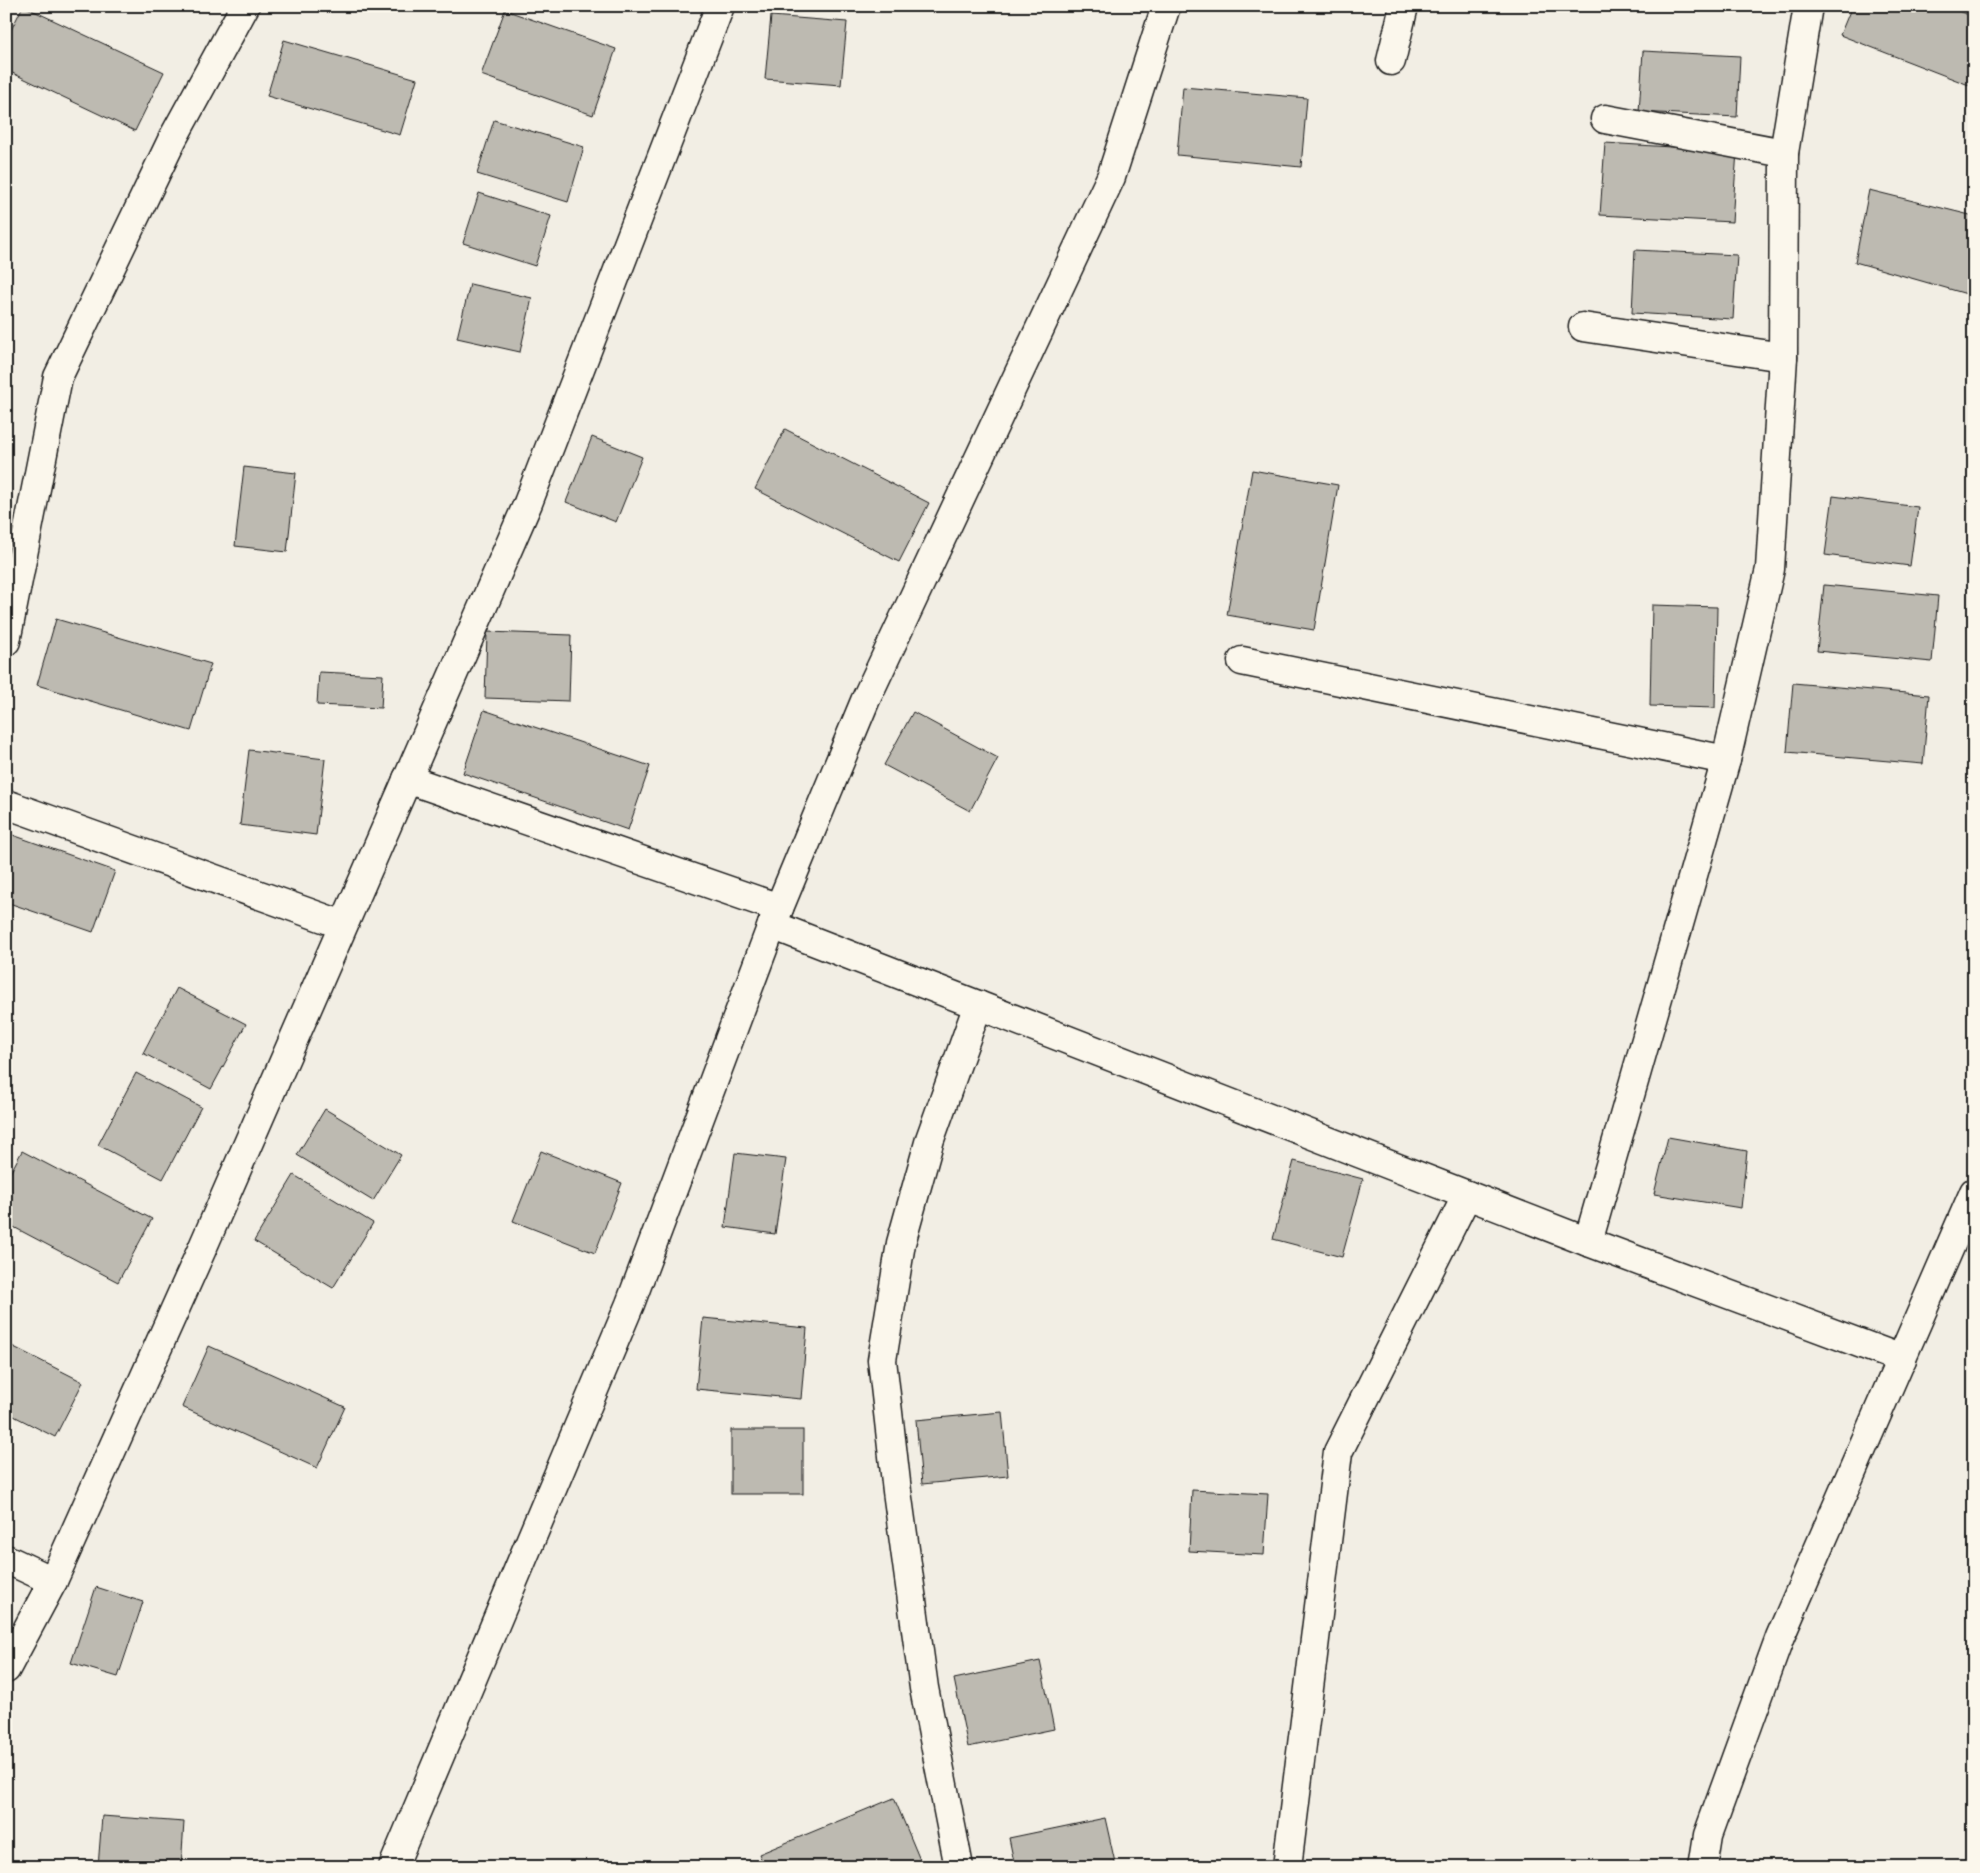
<svg xmlns="http://www.w3.org/2000/svg" width="1980" height="1873" font-family="Mynerve,sans-serif">
<style>
.building{fill:#bdbab1;stroke:#1c1c1c}
.lines{fill:none;stroke-linecap:round;stroke-linejoin:round}
.street-casing{stroke:#1c1c1c;stroke-width:31}
.street{stroke:#fbf7ec;stroke-width:28}
</style>
<rect width="100%" height="100%" fill="#f2eee4"/>
<filter id="ink" filterUnits="userSpaceOnUse"><feTurbulence type="fractalNoise" baseFrequency=".02" numOctaves="2"/><feDisplacementMap in="SourceGraphic" scale="10" xChannelSelector="R" yChannelSelector="G"/><feConvolveMatrix kernelMatrix="1 2 1 2 8 2 1 2 1" color-interpolation-filters="sRGB"/></filter>
<g filter="url(#ink)">
<g class="building">
<path d="M23,6L164,72L135,131L6,70V40Z"/>
<path d="M1852,6H1945L1974,17V87L1840,35Z"/>
<path d="M505,10L616,49L593,115L481,75Z"/>
<path d="M771,16L847,22L841,85L765,79Z"/>
<path d="M284,40L417,79L400,135L267,96Z"/>
<path d="M1643,51L1740,56L1737,117L1639,112Z"/>
<path d="M1183,87L1307,98L1301,167L1177,155Z"/>
<path d="M494,120L584,147L568,202L477,174Z"/>
<path d="M1605,143L1737,151L1732,222L1600,215Z"/>
<path d="M1869,190L1974,216V296L1855,262Z"/>
<path d="M479,193L551,216L535,266L463,243Z"/>
<path d="M1635,250L1737,255L1733,319L1632,313Z"/>
<path d="M470,284L532,298L520,352L457,338Z"/>
<path d="M785,429L929,503L899,562L755,489Z"/>
<path d="M592,437L642,457L616,522L566,502Z"/>
<path d="M244,467L296,473L287,552L235,546Z"/>
<path d="M1252,470L1338,485L1314,630L1227,615Z"/>
<path d="M1833,496L1918,507L1910,566L1825,555Z"/>
<path d="M1824,585L1938,596L1932,662L1817,651Z"/>
<path d="M1652,605L1717,607L1715,708L1650,706Z"/>
<path d="M56,619L211,664L191,731L37,685Z"/>
<path d="M487,632L571,635L569,701L485,698Z"/>
<path d="M319,672L383,675L381,708L317,705Z"/>
<path d="M1793,683L1929,695L1923,764L1787,752Z"/>
<path d="M484,710L650,766L628,830L463,773Z"/>
<path d="M913,712L998,758L970,811L884,765Z"/>
<path d="M249,750L325,759L316,835L240,825Z"/>
<path d="M7,833L115,871L93,932L6,902Z"/>
<path d="M177,988L246,1024L211,1089L143,1053Z"/>
<path d="M136,1073L201,1107L163,1179L98,1145Z"/>
<path d="M325,1109L401,1155L373,1201L297,1155Z"/>
<path d="M1668,1137L1747,1151L1741,1208L1654,1194Z"/>
<path d="M22,1151L152,1219L118,1282L6,1223V1181Z"/>
<path d="M541,1151L622,1183L595,1253L513,1221Z"/>
<path d="M735,1153L786,1159L775,1234L725,1227Z"/>
<path d="M1294,1161L1363,1179L1342,1257L1273,1239Z"/>
<path d="M294,1175L373,1223L333,1288L254,1241Z"/>
<path d="M703,1318L807,1328L801,1399L696,1389Z"/>
<path d="M6,1343L83,1382L55,1437L6,1412Z"/>
<path d="M209,1346L345,1407L317,1468L182,1407Z"/>
<path d="M1002,1412L1008,1476L922,1484L916,1420Z"/>
<rect x="731" y="1430" width="72" height="64"/>
<path d="M1192,1490L1268,1494L1264,1555L1189,1551Z"/>
<path d="M96,1587L143,1602L118,1677L71,1663Z"/>
<path d="M1040,1661L1054,1729L968,1747L954,1679Z"/>
<path d="M894,1798L920,1860L903,1867H765L759,1854Z"/>
<path d="M102,1816L184,1822L181,1867H98Z"/>
<path d="M1105,1818L1116,1867H1015L1009,1838Z"/>
</g>
<g class="lines">
<g class="street-casing">
<g id="street">
<path d="M1391,61L1404,6"/>
<path d="M1605,119L1784,153"/>
<path d="M1583,327L1783,357"/>
<path d="M6,641L58,377L173,138L245,6"/>
<path d="M1242,661L1726,760"/>
<path d="M407,779L779,908"/>
<path d="M6,804L343,925"/>
<path d="M772,925L1588,1242L1726,760L1770,569L1783,357L1784,153L1808,6"/>
<path d="M1588,1242L1902,1359"/>
<path d="M6,1559L53,1581"/>
<path d="M6,1669L53,1581L202,1249L528,503L720,6"/>
<path d="M393,1867L630,1304L772,925L865,701L1111,177L1166,6"/>
<path d="M959,1867L924,1688L897,1491L882,1360L901,1243L930,1139L978,1005"/>
<path d="M1287,1867L1338,1452L1467,1195"/>
<path d="M1703,1867L1708,1835L1780,1637L1974,1192"/>
</g>
</g>
<use href="#street" class="street"/>
</g>
</g>
<rect width="1980" height="1873" fill="none" stroke="#fbf7ec" stroke-width="25"/>
<rect x="12" y="12" width="1955" height="1848" fill="none" stroke="#1c1c1c" stroke-width="2" filter="url(#ink)"/>
</svg>
